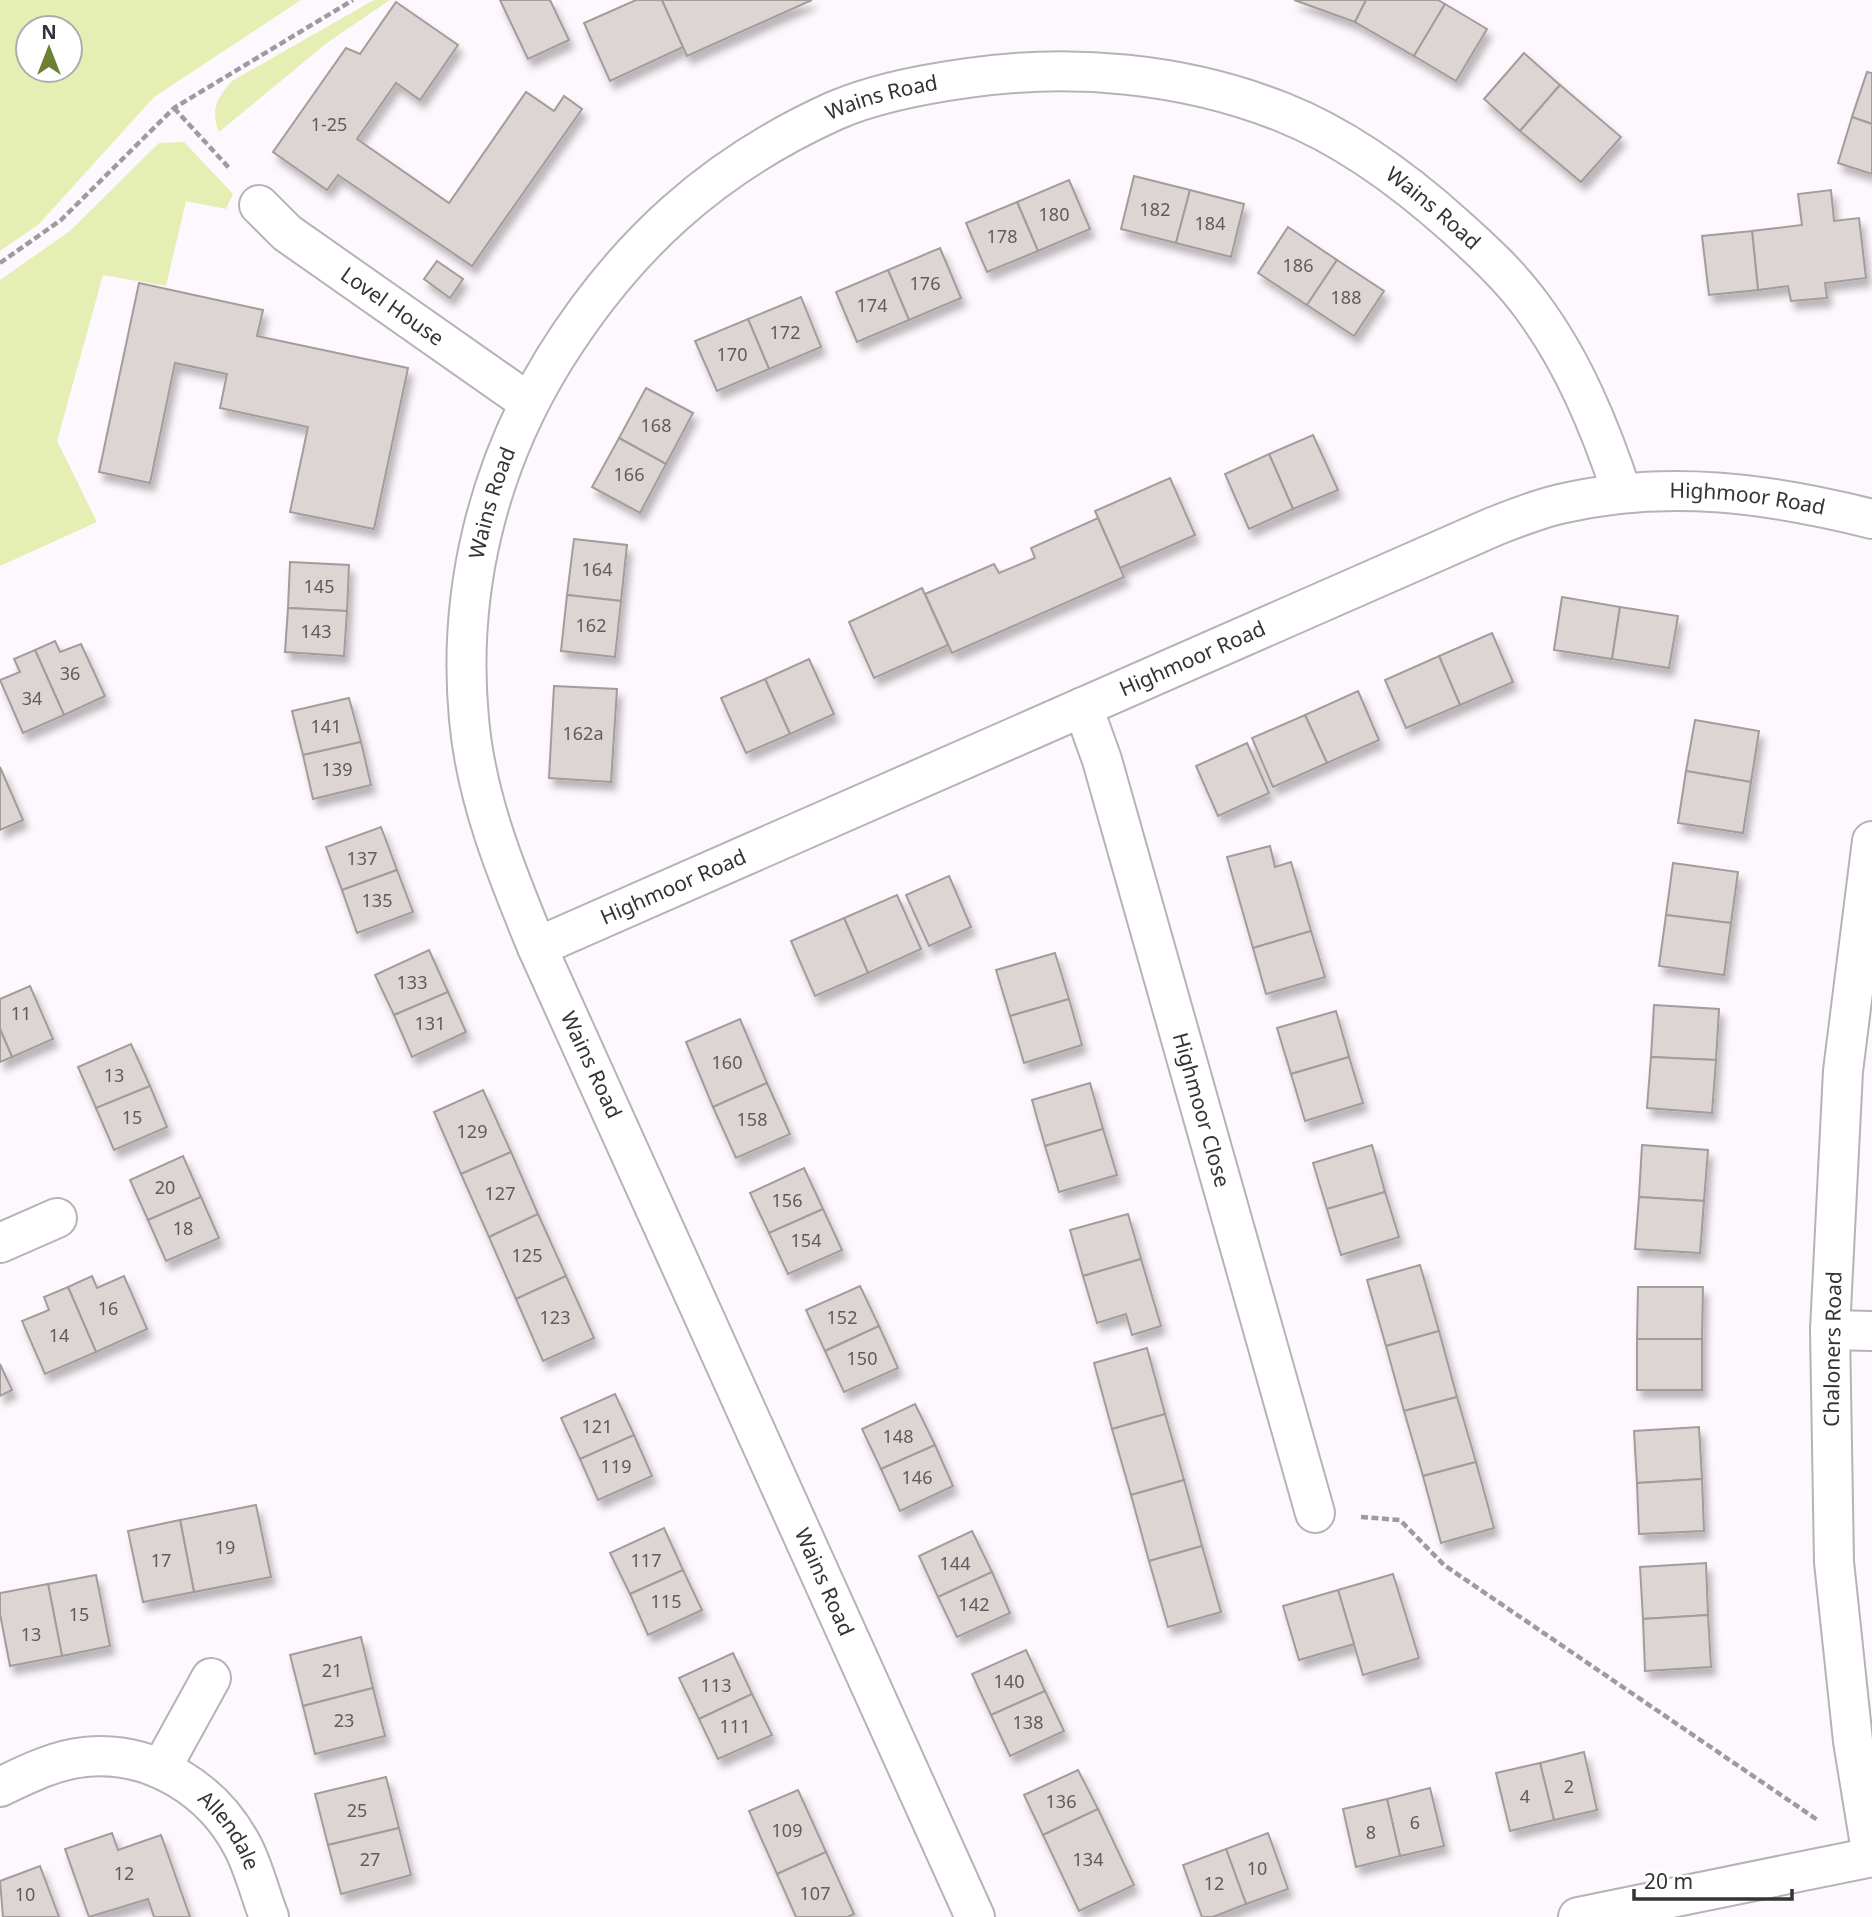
<svg xmlns="http://www.w3.org/2000/svg" width="1872" height="1917" font-family="'Noto Sans',sans-serif">
<style>
.green{fill:#e5eeb3;fill-rule:evenodd}
.building{fill:#dcd5d3;stroke:#a39c9b;stroke-width:2;filter:url(#shadow)}
.lines{fill:none;stroke-linecap:round;stroke-linejoin:round}
.minor-casing{stroke:#b7b2b7;stroke-width:42}
.path{stroke:#9e9a9e;stroke-width:4.5;stroke-dasharray:7 3.5;stroke-linecap:butt}
.minor{stroke:#fff;stroke-width:38}
.labels{text-anchor:middle;stroke-width:7;stroke-linejoin:round;paint-order:stroke}
.number-label{font-size:18px;fill:#5f5c5c}
.street-label{font-size:21px;fill:#353335;stroke:#fff}
</style>
<defs>
<filter id="shadow"><feDropShadow dx="4.5" dy="8" stdDeviation="3.5" flood-color="#0004"/></filter>
</defs>
<rect width="100%" height="100%" fill="#fdf8fd"/>
<g class="green">
<path d="M0,0H301L154,97L39,224L0,251ZM70,28V70H28V28Z"/>
<path d="M374,0H390L328,42L219,132C210,109 217,98 232,81Z"/>
<path d="M184,142L233,194L226,209L186,201L166,286L103,275L57,441L97,522L0,566V280L70,231L159,143Z"/>
</g>
<g class="building">
<path d="M500,0H550L569,40L528,59Z"/>
<path d="M636,0H662L683,47L610,81L584,23Z"/>
<path d="M662,0H812L687,56Z"/>
<path d="M1294,0H1366L1355,22Z"/>
<path d="M1366,0H1438L1445,4L1414,56L1355,22Z"/>
<path d="M396,2L458,45L420,100L396,83L357,139L449,203L526,92L554,111L564,96L582,109L472,266L338,175L327,190L273,152L346,48L360,54Z"/>
<path d="M1445,4L1487,29L1456,81L1414,56Z"/>
<path d="M1524,53L1560,85L1520,131L1484,99Z"/>
<path d="M1867,72L1872,73V124L1852,117Z"/>
<path d="M1560,85L1621,137L1581,182L1520,131Z"/>
<path d="M1852,117L1872,124V174L1838,163Z"/>
<path d="M1134,176L1190,190L1176,243L1121,229Z"/>
<path d="M1069,180L1090,229L1038,251L1017,202Z"/>
<path d="M1190,190L1244,204L1231,257L1176,243Z"/>
<path d="M1831,190L1834,221L1859,218L1866,278L1825,283L1827,298L1791,301L1788,286L1758,290L1752,231L1802,225L1798,194Z"/>
<path d="M1017,202L1038,251L987,272L966,223Z"/>
<path d="M1288,227L1337,260L1307,305L1258,273Z"/>
<path d="M1752,231L1758,290L1709,295L1702,236Z"/>
<path d="M940,248L961,298L909,320L888,270Z"/>
<path d="M1337,260L1384,291L1354,336L1307,305Z"/>
<path d="M437,261L463,279L450,298L424,279Z"/>
<path d="M888,270L909,320L857,342L836,292Z"/>
<path d="M139,283L263,310L257,336L408,368L374,529L290,512L308,427L220,408L227,374L175,363L150,483L99,472Z"/>
<path d="M801,297L821,347L769,369L748,319Z"/>
<path d="M748,319L769,369L717,391L695,341Z"/>
<path d="M646,388L693,413L666,464L619,438Z"/>
<path d="M1313,435L1338,490L1293,509L1269,454Z"/>
<path d="M619,438L666,464L640,513L592,487Z"/>
<path d="M1269,454L1293,509L1249,529L1225,474Z"/>
<path d="M1170,478L1195,535L1120,568L1095,511Z"/>
<path d="M1098,518L1124,577L952,653L925,594L994,564L999,573L1035,558L1031,548Z"/>
<path d="M574,539L627,545L621,601L567,595Z"/>
<path d="M290,562L349,565L347,611L288,608Z"/>
<path d="M922,588L948,645L874,678L849,622Z"/>
<path d="M567,595L621,601L615,657L561,651Z"/>
<path d="M1562,597L1620,607L1612,659L1554,650Z"/>
<path d="M1620,607L1678,616L1669,668L1612,659Z"/>
<path d="M288,608L347,611L344,656L285,652Z"/>
<path d="M1492,633L1513,682L1460,705L1439,656Z"/>
<path d="M55,641L60,652L81,644L105,696L64,715L35,650Z"/>
<path d="M35,650L64,715L23,733L0,680L20,672L14,659Z"/>
<path d="M1439,656L1460,705L1406,728L1385,680Z"/>
<path d="M809,659L834,714L790,734L765,679Z"/>
<path d="M765,679L790,734L746,753L721,698Z"/>
<path d="M554,686L617,689L611,782L549,778Z"/>
<path d="M1358,691L1379,740L1327,763L1305,715Z"/>
<path d="M349,698L361,742L303,755L292,711Z"/>
<path d="M1305,715L1327,763L1273,787L1252,738Z"/>
<path d="M1695,720L1759,731L1751,782L1686,771Z"/>
<path d="M361,742L371,785L313,799L303,755Z"/>
<path d="M1247,743L1269,793L1218,816L1196,766Z"/>
<path d="M0,767L23,820L0,830Z"/>
<path d="M1686,771L1751,782L1743,833L1678,823Z"/>
<path d="M381,827L397,870L342,890L326,847Z"/>
<path d="M1270,846L1275,867L1291,862L1311,931L1253,948L1227,857Z"/>
<path d="M1673,863L1738,872L1731,923L1666,915Z"/>
<path d="M397,870L413,912L357,933L342,890Z"/>
<path d="M949,876L971,927L929,946L906,895Z"/>
<path d="M897,895L921,949L868,973L844,918Z"/>
<path d="M1666,915L1731,923L1724,975L1659,966Z"/>
<path d="M844,918L868,973L815,996L791,941Z"/>
<path d="M1311,931L1325,977L1266,994L1253,948Z"/>
<path d="M429,950L448,992L394,1015L375,975Z"/>
<path d="M1055,953L1069,999L1010,1016L996,970Z"/>
<path d="M30,986L53,1039L12,1057L0,1029V999Z"/>
<path d="M448,992L466,1032L412,1057L394,1015Z"/>
<path d="M1069,999L1082,1045L1024,1063L1010,1016Z"/>
<path d="M1654,1005L1719,1009L1716,1060L1651,1057Z"/>
<path d="M1336,1011L1349,1057L1291,1074L1277,1028Z"/>
<path d="M740,1019L767,1083L713,1107L686,1042Z"/>
<path d="M0,1029L12,1057L0,1062Z"/>
<path d="M131,1044L150,1086L96,1108L78,1067Z"/>
<path d="M1349,1057L1363,1103L1305,1121L1291,1074Z"/>
<path d="M1651,1057L1716,1060L1712,1113L1647,1108Z"/>
<path d="M767,1083L790,1134L736,1158L713,1107Z"/>
<path d="M1090,1083L1103,1129L1045,1146L1032,1100Z"/>
<path d="M150,1086L167,1127L114,1150L96,1108Z"/>
<path d="M483,1090L511,1152L461,1174L434,1112Z"/>
<path d="M1103,1129L1117,1175L1059,1192L1045,1146Z"/>
<path d="M1372,1145L1385,1192L1327,1209L1313,1163Z"/>
<path d="M1642,1145L1708,1150L1704,1201L1639,1197Z"/>
<path d="M511,1152L538,1214L489,1237L461,1174Z"/>
<path d="M183,1156L201,1197L148,1220L130,1180Z"/>
<path d="M804,1168L823,1209L769,1233L750,1193Z"/>
<path d="M1385,1192L1399,1237L1341,1255L1327,1209Z"/>
<path d="M201,1197L219,1238L166,1261L148,1220Z"/>
<path d="M1639,1197L1704,1201L1700,1253L1635,1249Z"/>
<path d="M823,1209L842,1250L788,1274L769,1233Z"/>
<path d="M538,1214L566,1276L516,1299L489,1237Z"/>
<path d="M1128,1214L1141,1259L1083,1276L1070,1230Z"/>
<path d="M1141,1259L1161,1326L1132,1335L1126,1314L1097,1323L1083,1276Z"/>
<path d="M1420,1265L1439,1331L1386,1346L1367,1280Z"/>
<path d="M92,1276L97,1288L124,1276L147,1329L96,1352L68,1287Z"/>
<path d="M566,1276L594,1338L543,1361L516,1299Z"/>
<path d="M860,1286L879,1326L825,1351L806,1310Z"/>
<path d="M68,1287L96,1352L45,1374L22,1321L49,1310L44,1297Z"/>
<path d="M1638,1287H1703L1702,1339H1637Z"/>
<path d="M879,1326L898,1368L844,1392L825,1351Z"/>
<path d="M1439,1331L1457,1397L1404,1411L1386,1346Z"/>
<rect x="1637" y="1339" width="65" height="51"/>
<path d="M1147,1348L1165,1414L1112,1429L1094,1363Z"/>
<path d="M0,1364L12,1390L0,1396Z"/>
<path d="M615,1394L634,1435L580,1459L561,1418Z"/>
<path d="M1457,1397L1476,1462L1423,1476L1404,1411Z"/>
<path d="M915,1404L935,1445L881,1469L862,1429Z"/>
<path d="M1165,1414L1184,1480L1131,1495L1112,1429Z"/>
<path d="M1699,1427L1702,1479L1637,1483L1634,1431Z"/>
<path d="M634,1435L652,1476L598,1500L580,1459Z"/>
<path d="M935,1445L953,1486L900,1511L881,1469Z"/>
<path d="M1476,1462L1494,1528L1441,1543L1423,1476Z"/>
<path d="M1702,1479L1704,1531L1639,1534L1637,1483Z"/>
<path d="M1184,1480L1202,1546L1149,1561L1131,1495Z"/>
<path d="M256,1505L271,1577L194,1592L180,1520Z"/>
<path d="M180,1520L194,1592L143,1602L128,1531Z"/>
<path d="M664,1528L683,1570L630,1594L610,1553Z"/>
<path d="M972,1531L992,1572L938,1597L919,1556Z"/>
<path d="M1202,1546L1221,1612L1168,1627L1149,1561Z"/>
<path d="M1706,1563L1708,1615L1643,1619L1640,1567Z"/>
<path d="M683,1570L702,1610L648,1635L630,1594Z"/>
<path d="M992,1572L1010,1613L957,1637L938,1597Z"/>
<path d="M1393,1574L1419,1658L1363,1675L1338,1590Z"/>
<path d="M96,1575L110,1646L62,1656L48,1584Z"/>
<path d="M48,1584L62,1656L10,1666L0,1614V1593Z"/>
<path d="M1338,1590L1354,1644L1299,1660L1283,1606Z"/>
<path d="M1708,1615L1711,1667L1645,1671L1643,1619Z"/>
<path d="M361,1637L373,1688L303,1706L290,1655Z"/>
<path d="M1026,1650L1045,1691L991,1715L972,1674Z"/>
<path d="M733,1653L752,1694L699,1719L679,1678Z"/>
<path d="M373,1688L385,1736L315,1754L303,1706Z"/>
<path d="M1045,1691L1064,1731L1010,1756L991,1715Z"/>
<path d="M752,1694L772,1735L718,1759L699,1719Z"/>
<path d="M1584,1752L1597,1810L1554,1820L1540,1763Z"/>
<path d="M1540,1763L1554,1820L1510,1831L1496,1773Z"/>
<path d="M1078,1770L1098,1809L1043,1835L1024,1795Z"/>
<path d="M386,1777L399,1828L328,1845L315,1794Z"/>
<path d="M1430,1788L1444,1846L1400,1856L1387,1799Z"/>
<path d="M798,1790L826,1852L777,1874L749,1811Z"/>
<path d="M1387,1799L1400,1856L1356,1867L1343,1809Z"/>
<path d="M1098,1809L1134,1885L1079,1911L1043,1835Z"/>
<path d="M399,1828L411,1875L341,1894L328,1845Z"/>
<path d="M112,1833L118,1850L161,1835L190,1917H154L148,1899L89,1917L65,1849Z"/>
<path d="M1268,1833L1288,1889L1246,1904L1226,1849Z"/>
<path d="M1226,1849L1246,1904L1213,1917H1202L1183,1865Z"/>
<path d="M826,1852L854,1914L847,1917H796L777,1874Z"/>
<path d="M40,1866L59,1917H3L0,1881Z"/>
</g>
<g class="lines">
<g class="minor-casing">
<g id="minor">
<path id="s1" d="M259,205L287,233L528,402"/>
<path id="s2" d="M1083,707L1102,760L1315,1513"/>
<path d="M1872,841L1843,1071L1830,1330L1834,1562L1853,1741L1872,1857"/>
<path id="s3" d="M537,947L1495,526C1516,518 1538,509 1560,504C1666,479 1768,493 1872,519"/>
<path d="M0,1243L57,1218"/>
<path d="M1830,1330L1872,1331"/>
<path d="M162,1767L211,1678"/>
<path id="s4" d="M0,1787C27,1774 55,1760 85,1757C150,1750 213,1789 243,1847C254,1868 260,1894 269,1917"/>
<path id="s5" d="M975,1917L537,947C507,874 476,799 469,719C457,592 488,466 555,358C625,246 712,166 834,111C875,93 924,84 968,78C1072,63 1184,73 1282,112C1345,137 1405,181 1455,226C1482,250 1510,276 1531,305C1573,361 1600,427 1622,493"/>
<path d="M1578,1917L1872,1857"/>
</g>
</g>
<g class="path">
<path d="M174,108L230,169"/>
<path d="M0,263L61,220L174,108L353,0"/>
<path d="M1361,1517L1400,1520L1444,1565L1819,1821"/>
</g>
<use href="#minor" class="minor"/>
</g>
<g class="labels">
<g class="number-label">
<text x="329" y="131">1-25</text>
<text x="1155" y="216">182</text>
<text x="1054" y="221">180</text>
<text x="1210" y="230">184</text>
<text x="1002" y="243">178</text>
<text x="1298" y="272">186</text>
<text x="925" y="290">176</text>
<text x="1346" y="304">188</text>
<text x="872" y="312">174</text>
<text x="785" y="339">172</text>
<text x="732" y="361">170</text>
<text x="656" y="432">168</text>
<text x="629" y="481">166</text>
<text x="597" y="576">164</text>
<text x="319" y="593">145</text>
<text x="591" y="632">162</text>
<text x="316" y="638">143</text>
<text x="70" y="680">36</text>
<text x="32" y="705">34</text>
<text x="326" y="733">141</text>
<text x="583" y="740">162a</text>
<text x="337" y="776">139</text>
<text x="362" y="865">137</text>
<text x="377" y="907">135</text>
<text x="412" y="989">133</text>
<text x="21" y="1020">11</text>
<text x="430" y="1030">131</text>
<text x="727" y="1069">160</text>
<text x="114" y="1082">13</text>
<text x="132" y="1124">15</text>
<text x="752" y="1126">158</text>
<text x="472" y="1138">129</text>
<text x="165" y="1194">20</text>
<text x="500" y="1200">127</text>
<text x="787" y="1207">156</text>
<text x="183" y="1235">18</text>
<text x="806" y="1247">154</text>
<text x="527" y="1262">125</text>
<text x="108" y="1315">16</text>
<text x="555" y="1324">123</text>
<text x="842" y="1324">152</text>
<text x="59" y="1342">14</text>
<text x="862" y="1365">150</text>
<text x="597" y="1433">121</text>
<text x="898" y="1443">148</text>
<text x="616" y="1473">119</text>
<text x="917" y="1484">146</text>
<text x="225" y="1554">19</text>
<text x="161" y="1567">17</text>
<text x="646" y="1567">117</text>
<text x="955" y="1570">144</text>
<text x="666" y="1608">115</text>
<text x="974" y="1611">142</text>
<text x="79" y="1621">15</text>
<text x="31" y="1641">13</text>
<text x="332" y="1677">21</text>
<text x="1009" y="1688">140</text>
<text x="716" y="1692">113</text>
<text x="344" y="1727">23</text>
<text x="1028" y="1729">138</text>
<text x="735" y="1733">111</text>
<text x="1569" y="1793">2</text>
<text x="1525" y="1803">4</text>
<text x="1061" y="1808">136</text>
<text x="357" y="1817">25</text>
<text x="1415" y="1829">6</text>
<text x="787" y="1837">109</text>
<text x="1371" y="1839">8</text>
<text x="370" y="1866">27</text>
<text x="1088" y="1866">134</text>
<text x="1257" y="1875">10</text>
<text x="124" y="1880">12</text>
<text x="1214" y="1890">12</text>
<text x="815" y="1900">107</text>
<text x="25" y="1901">10</text>
</g>
<g class="street-label">
<text dy="7" stroke="none"><textPath href="#s5" startOffset="2109">Wains Road</textPath></text>
<text dy="7" stroke="none"><textPath href="#s5" startOffset="2697">Wains Road</textPath></text>
<text dy="7" stroke="none"><textPath href="#s1" startOffset="168">Lovel House</textPath></text>
<text dy="7" stroke="none"><textPath href="#s3" startOffset="1304">Highmoor Road</textPath></text>
<text dy="7" stroke="none"><textPath href="#s5" startOffset="1522">Wains Road</textPath></text>
<text dy="7" stroke="none"><textPath href="#s3" startOffset="716">Highmoor Road</textPath></text>
<text dy="7" stroke="none"><textPath href="#s3" startOffset="149">Highmoor Road</textPath></text>
<text transform="translate(591 1065) rotate(65)" y="7">Wains Road</text>
<text dy="7" stroke="none"><textPath href="#s2" startOffset="420">Highmoor Close</textPath></text>
<text transform="translate(1833 1349) rotate(-89)" y="7">Chaloners Road</text>
<text transform="translate(824 1582) rotate(66)" y="7">Wains Road</text>
<text dy="7" stroke="none"><textPath href="#s4" startOffset="262">Allendale</textPath></text>
</g>
</g>
<g transform="translate(49 49)"><circle r="33" fill="#ffffff" stroke="#aeadae" stroke-width="2"/>
<path d="M0-5L12 26L0 18L-12 26Z" fill="#6c8132"/>
<text y="-10" font-size="19" font-weight="bold" text-anchor="middle" fill="#353335">N</text>
</g>
<path d="M1634 1889v10h158v-10" fill="none" stroke="#353335" stroke-width="3.5"/>
<text x="1644" y="1889" font-size="21" fill="#353335" stroke="#ffffff" stroke-width="5" paint-order="stroke">20 m</text>
</svg>
